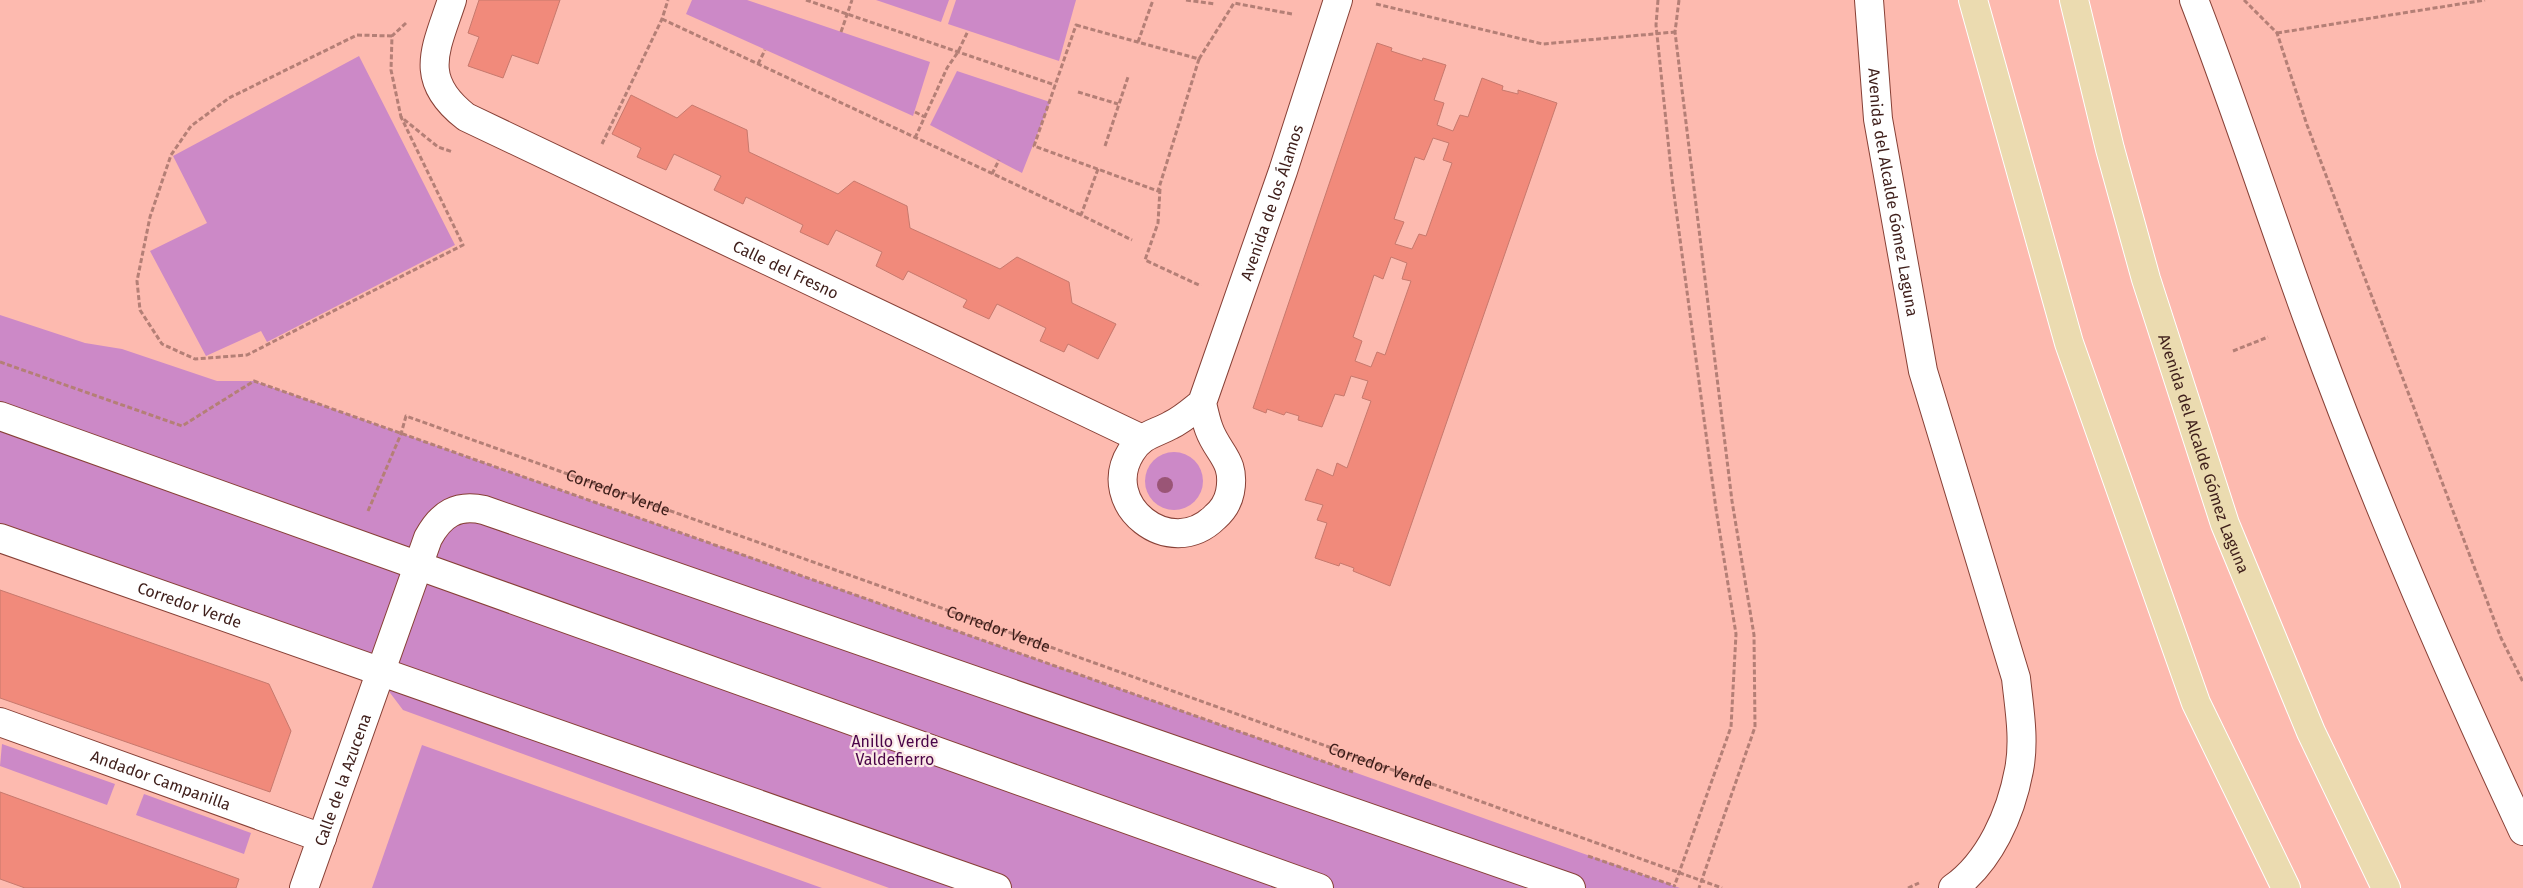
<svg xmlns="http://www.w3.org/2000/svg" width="2523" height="888" font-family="'Fira Sans',sans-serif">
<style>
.green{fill:#cc89c7}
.building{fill:#f18a7b;stroke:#c7796d;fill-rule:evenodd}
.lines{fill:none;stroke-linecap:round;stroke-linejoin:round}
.pedestrian-casing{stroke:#874036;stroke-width:30}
.minor-casing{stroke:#874036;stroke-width:30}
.tertiary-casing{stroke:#874036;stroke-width:30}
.primary-casing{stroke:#fff;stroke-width:30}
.path{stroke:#b47f76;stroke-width:3;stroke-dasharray:5 2.5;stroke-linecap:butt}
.pedestrian{stroke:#fff;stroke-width:28}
.minor{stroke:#fff;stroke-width:28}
.tertiary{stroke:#fff;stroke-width:28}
.primary{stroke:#ebdbb0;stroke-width:28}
.tree{fill:#9a5576}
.labels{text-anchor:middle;stroke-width:4.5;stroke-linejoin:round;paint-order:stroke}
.street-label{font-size:16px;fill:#3e1e1a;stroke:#fbe9e6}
.park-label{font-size:16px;fill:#490348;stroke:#fbe9e6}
</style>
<rect width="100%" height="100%" fill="#fdbaaf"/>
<g class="green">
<path d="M692,0H747L930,62L913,116L686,14Z"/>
<path d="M876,0H949L941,22Z"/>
<path d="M956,0H1076L1059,61L948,24Z"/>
<path d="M359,56L455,245L267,342L261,331L206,356L150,251L207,223L173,156Z"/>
<path d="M957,71L1050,102L1022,173L930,125Z"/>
<path d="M0,315L85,343L122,349L217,381H254L1680,888H889L403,710L366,661L0,530Z"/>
<circle cx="1174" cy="481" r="29"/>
<path d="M2,744L115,784L107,805L0,766Z"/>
<path d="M422,745L822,888H372Z"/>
<path d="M144,794L251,833L244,854L136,815Z"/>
</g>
<g class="building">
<path d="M479,0H560L538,64L512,55L503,78L468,66L479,37L468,33Z"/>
<path d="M1377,43L1392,48L1391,51L1422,61L1423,58L1446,65L1434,100L1444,103L1437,125L1453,131L1460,115L1468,117L1482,78L1503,86L1502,90L1518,94V90L1557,103L1390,586L1353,571L1354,568L1340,563L1339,566L1315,558L1327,523L1317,520L1323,505L1305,500L1317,469L1333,476L1337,463L1347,468L1371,401L1362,398L1368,381L1351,376L1344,396L1335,394L1322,427L1298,420L1299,416L1286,412L1284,415L1267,409L1266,413L1253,408ZM1433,138L1449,143L1443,160L1452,163L1426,236L1419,234L1412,249L1395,244L1404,222L1394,219L1415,157L1424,160ZM1391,257L1407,263L1402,279L1411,281L1385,355L1377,352L1371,367L1355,361L1362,341L1353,337L1374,275L1383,279Z"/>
<path d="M631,95L677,118L692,105L747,130L749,152L838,194L854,181L907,206L910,228L1000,269L1017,257L1069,282L1072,303L1116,324L1098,359L1068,344L1064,352L1040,341L1046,328L997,304L989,319L963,307L967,300L908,271L903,280L876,266L882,252L836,230L828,245L800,232L803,225L746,197L743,204L714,190L721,176L674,154L666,170L637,157L641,148L612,134Z"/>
<path d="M0,590L269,684L291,731L270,792L0,698Z"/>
<path d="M0,792L239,879L236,888H25L0,879Z"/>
</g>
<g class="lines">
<g class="pedestrian-casing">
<g id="pedestrian">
<path d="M0,416L1319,888"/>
<path id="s2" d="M0,722L322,838"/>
</g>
</g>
<g class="minor-casing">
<g id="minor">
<path id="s3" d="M452,0C436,49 417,79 466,117L1142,439"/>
<path id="s4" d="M1202,403C1204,412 1206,421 1209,429C1218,454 1236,460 1230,492C1228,502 1222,511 1215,517C1170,562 1098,504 1131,452C1142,434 1155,434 1171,425C1182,420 1192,411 1202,403L1283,171L1338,0"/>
<path id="s5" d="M0,538L997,888"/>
<path id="s6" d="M304,888L428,538C441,514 457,504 484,510L1571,888"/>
</g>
</g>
<g class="tertiary-casing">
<g id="tertiary">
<path id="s7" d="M1869,0L1878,119L1923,371L2016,678C2019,707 2025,740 2019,770C2011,813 1990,862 1953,888"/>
<path d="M2194,0C2235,106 2270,215 2309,322C2372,495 2445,664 2523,831"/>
</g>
</g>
<g class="primary-casing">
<g id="primary">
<path d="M1973,0L2069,343L2196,703L2286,888"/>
<path id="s8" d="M2074,0L2110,149L2146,279L2225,524L2311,732L2386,888"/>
</g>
</g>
<g class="path">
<path d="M806,0L1055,85"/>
<path d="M1186,0L1215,4"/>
<path d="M1658,0L1656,25L1672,179L1716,509L1736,634L1731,727L1674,887"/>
<path d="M1679,0L1675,32L1732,501L1754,635L1755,727L1699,888"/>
<path d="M2244,0L2277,33L2307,125L2484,593L2501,638L2523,682"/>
<path d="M1376,4L1543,44L1675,32"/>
<path d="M662,19L1081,215"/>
<path d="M406,23L392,36L391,70L401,117L438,147L453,152"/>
<path d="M1076,25L1199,59L1158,191L1034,146Z"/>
<path d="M841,32L852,0"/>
<path d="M2277,33L2485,0"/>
<path d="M392,36L357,35L229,98L191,126L171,155L150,217L137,281L140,310L162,344L195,359L247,355L463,245L401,117"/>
<path d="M1138,42L1153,0"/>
<path d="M1199,59L1234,3L1292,14"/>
<path d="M758,64L765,50"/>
<path d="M1078,92L1118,104"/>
<path d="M915,112L925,117"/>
<path d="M915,138L947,68L958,52L968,31"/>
<path d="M602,144L662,19L668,0"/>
<path d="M1105,146L1128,77"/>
<path d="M1098,169L1081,215L1132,240"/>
<path d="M992,174L999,160"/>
<path d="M1160,189L1158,223L1145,260L1201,286"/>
<path d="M2233,351L2268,337"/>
<path d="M0,362L182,426L254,381L1353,772"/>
<path id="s1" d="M368,511L401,434L406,416L1722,888"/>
<path d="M1588,856L1675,886"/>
<path d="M1908,888L1919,883"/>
</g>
<use href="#pedestrian" class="pedestrian"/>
<use href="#minor" class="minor"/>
<use href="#tertiary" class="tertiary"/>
<use href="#primary" class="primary"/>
</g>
<circle class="tree" cx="1165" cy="485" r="8"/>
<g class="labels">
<g class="street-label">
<text dy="6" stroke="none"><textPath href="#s7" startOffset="194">Avenida del Alcalde Gómez Laguna</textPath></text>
<text dy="6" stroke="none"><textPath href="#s4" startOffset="580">Avenida de los Álamos</textPath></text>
<text dy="6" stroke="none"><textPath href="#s3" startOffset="485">Calle del Fresno</textPath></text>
<text dy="6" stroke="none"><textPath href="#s8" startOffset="472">Avenida del Alcalde Gómez Laguna</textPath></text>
<text dy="6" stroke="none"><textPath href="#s1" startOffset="328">Corredor Verde</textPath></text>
<text dy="6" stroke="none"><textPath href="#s5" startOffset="201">Corredor Verde</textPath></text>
<text dy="6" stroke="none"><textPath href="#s1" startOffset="732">Corredor Verde</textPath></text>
<text dy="6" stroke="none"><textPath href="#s1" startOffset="1138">Corredor Verde</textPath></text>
<text dy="6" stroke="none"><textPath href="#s2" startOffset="171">Andador Campanilla</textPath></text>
<text dy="6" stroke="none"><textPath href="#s6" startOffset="115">Calle de la Azucena</textPath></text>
</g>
<g class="park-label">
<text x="895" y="747">Anillo Verde<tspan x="895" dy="18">Valdefierro</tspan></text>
</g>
</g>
</svg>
